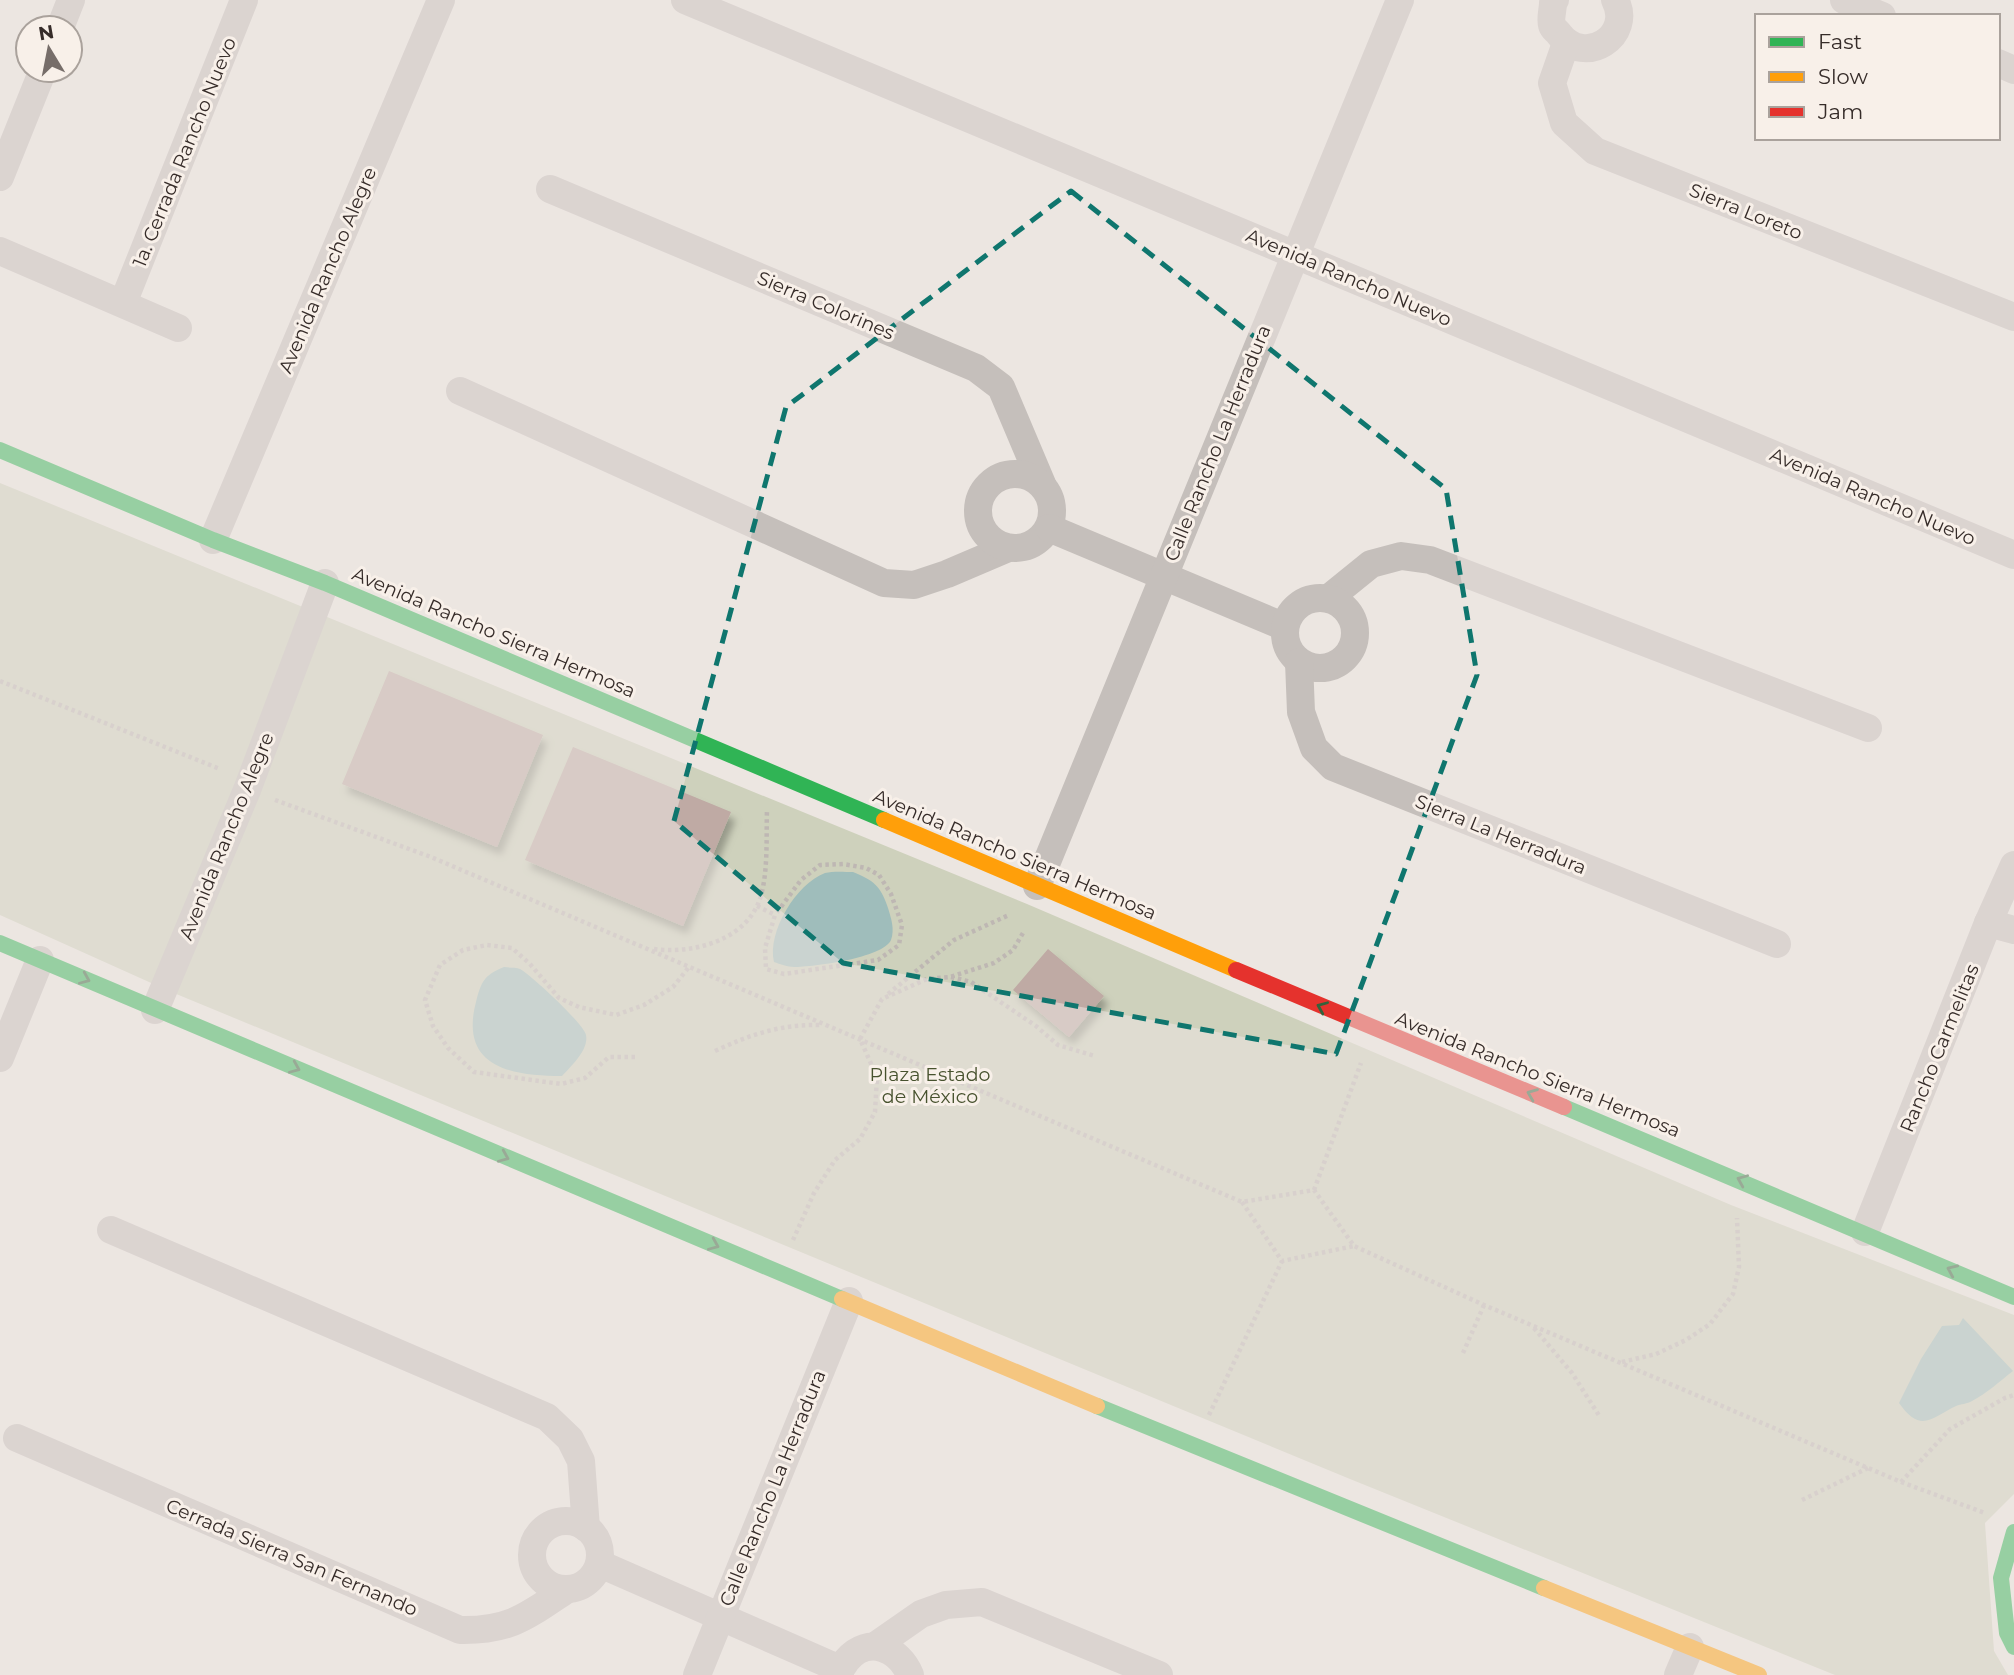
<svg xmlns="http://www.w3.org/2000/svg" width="2014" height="1675" font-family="Montserrat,sans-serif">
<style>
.green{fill:#ced1bc}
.water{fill:#9fbdbb}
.building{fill:#bfaaa4;filter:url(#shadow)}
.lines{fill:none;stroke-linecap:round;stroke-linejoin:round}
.path{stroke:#beb7b3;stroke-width:4.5;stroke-dasharray:3.5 3.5;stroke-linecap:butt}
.street{stroke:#c5bfbb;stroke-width:28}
.fast{stroke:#30b455;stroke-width:16}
.slow{stroke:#ff9f0a;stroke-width:16}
.jam{stroke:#e5322d;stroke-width:16}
.oneway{stroke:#34623b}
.marked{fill:none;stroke:#0f766e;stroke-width:5;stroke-dasharray:14 9;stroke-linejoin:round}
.labels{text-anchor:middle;stroke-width:6;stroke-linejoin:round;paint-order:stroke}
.street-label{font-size:19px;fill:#362c29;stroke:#f8f0e9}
.park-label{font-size:19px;fill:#47522e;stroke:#f8f0e9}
</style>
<defs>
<filter id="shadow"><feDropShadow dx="4.5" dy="8" stdDeviation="3.5" flood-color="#0004"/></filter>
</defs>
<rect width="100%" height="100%" fill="#ece6e1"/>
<path class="green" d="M0,483L1027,904L1731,1205L2014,1315V1494L1985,1523L1994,1651L2008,1675H1835L1350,1479L169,991L0,915Z"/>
<g class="water">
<path d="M853,872C873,880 881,886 888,908C891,918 895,929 891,940C883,958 813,967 794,967C788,967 780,964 774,962C767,932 796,884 825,873C833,871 845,872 853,872Z"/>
<path d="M504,967C509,968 516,967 520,969C531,975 584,1024 586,1035C589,1050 571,1066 562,1076C511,1076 459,1067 476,1002C481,982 484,975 504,967Z"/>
<path d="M1963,1318L2013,1371C2000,1381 1986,1394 1972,1401C1967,1404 1961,1404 1956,1406C1931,1418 1921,1434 1899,1403L1921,1359L1942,1326L1959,1325Z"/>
</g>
<g class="building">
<path d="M389,671L543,735L497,847L342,784Z"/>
<path d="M573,747L731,812L683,926L525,860Z"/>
<path d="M1048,949L1104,996L1069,1037L1013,990Z"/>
</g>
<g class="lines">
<g class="path">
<path d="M0,681L220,769"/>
<path d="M275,800L431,857L1242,1202L1314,1190L1354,1246L1484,1305L1901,1482L1985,1513"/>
<path d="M757,906L775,915L765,948L766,969L784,974L878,960L899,945L902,925L891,894L879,875L866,868L843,864L820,865L801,880L775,915"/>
<path d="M654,949C690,954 740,942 757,906C769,881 766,838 767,810"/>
<path d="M951,977L971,982L1036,1026L1058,1045L1095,1056"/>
<path d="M888,994L954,940L1009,915"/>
<path d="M715,1051C751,1034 782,1024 822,1025"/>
<path d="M635,1057H609L585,1078L561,1084L474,1072L448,1048L433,1026L425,1000L440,965L463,950L487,945L512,948L530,964L559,998L579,1007L616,1015L644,1005L673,987L689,967"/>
<path d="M1314,1190L1361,1063"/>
<path d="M1242,1202L1282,1261L1354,1246"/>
<path d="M793,1240L814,1193L835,1160L860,1139L875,1112L877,1077L860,1039L882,999L927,979L950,977L994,963L1013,950L1023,933"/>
<path d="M1534,1328L1572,1373L1600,1417"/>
<path d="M1463,1353L1484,1305"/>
<path d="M1622,1362L1656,1354L1686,1340L1710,1324L1733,1294L1739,1267L1737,1218"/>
<path d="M1209,1415L1282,1261"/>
<path d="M1901,1482L1950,1429L2005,1398L2014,1395"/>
<path d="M1802,1500L1868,1468"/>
</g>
<g class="street">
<path d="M685,0L2014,555"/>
<path d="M1555,0L1553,3C1553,9 1550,19 1552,25C1553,29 1557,31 1559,34C1585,68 1634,35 1615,0"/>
<path d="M1844,0L1882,16"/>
<path d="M60,28L71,0"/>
<path d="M1566,43L1552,83L1564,123L1595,151L2014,317"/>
<path d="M1998,63L2014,70"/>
<path d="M0,177L43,70"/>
<path d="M550,189L976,368L1001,387L1042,484"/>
<path d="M0,251L178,328"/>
<path d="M123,303L244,0"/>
<path d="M460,391L884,583L914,585L947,574L1008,548"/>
<circle cx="1015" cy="511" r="37"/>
<path d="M1049,528L1285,627"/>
<path d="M213,540L441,0"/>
<path d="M1329,598L1371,564L1401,556L1430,560L1868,728"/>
<circle cx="1320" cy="633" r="35"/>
<path d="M1299,662L1301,712L1314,748L1333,767L1777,944"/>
<path d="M1037,886L1400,0"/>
<path d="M1988,923L2014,930"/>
<path d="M155,1010L247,790L325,583"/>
<path d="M0,1058L40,960"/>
<path d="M111,1230L547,1417L570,1439L581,1461L586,1528"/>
<path d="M1865,1232L1988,923L2014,865"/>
<path d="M17,1438L460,1630C510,1631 527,1616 566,1590"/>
<circle cx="566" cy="1555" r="34"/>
<path d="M600,1564L840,1669"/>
<path d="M875,1646L921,1614L946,1605L982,1602L1159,1675"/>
<path d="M697,1675L849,1301"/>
<path d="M840,1675C840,1668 843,1666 847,1660C868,1635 899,1648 910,1675"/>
<path d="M1678,1675L1690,1647"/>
</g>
<g class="fast">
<path d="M0,450L213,540L325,583L884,820"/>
<path d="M0,943L842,1299"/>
<path d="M1564,1107L2014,1297"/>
<path d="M1097,1406L1544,1588"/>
<path d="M2014,1532L2001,1578L2007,1633L2014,1647"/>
</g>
<g class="slow">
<path d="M884,820L1236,970"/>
<path d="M842,1299L1097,1406"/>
<path d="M1544,1588L1759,1675"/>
</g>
<path class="jam" d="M1236,970L1564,1107"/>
</g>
<defs><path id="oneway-chevron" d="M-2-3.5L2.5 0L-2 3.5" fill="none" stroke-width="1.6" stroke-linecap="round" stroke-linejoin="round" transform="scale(1.75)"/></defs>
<g class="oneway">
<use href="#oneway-chevron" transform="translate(85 979) rotate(23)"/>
<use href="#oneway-chevron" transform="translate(1322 1007) rotate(-157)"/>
<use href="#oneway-chevron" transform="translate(295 1068) rotate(23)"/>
<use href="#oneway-chevron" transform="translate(1532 1094) rotate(-158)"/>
<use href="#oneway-chevron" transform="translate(504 1157) rotate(23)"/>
<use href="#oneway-chevron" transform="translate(1742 1180) rotate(-157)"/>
<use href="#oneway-chevron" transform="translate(714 1245) rotate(23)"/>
<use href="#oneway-chevron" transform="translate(1952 1270) rotate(-156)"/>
</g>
<path d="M0 0H2014V1675H0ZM1071,191L1446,489L1477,675L1336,1054L843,963L674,821L786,407Z" fill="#ece6e1" fill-opacity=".55" fill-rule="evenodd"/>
<path class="marked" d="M1071,191L1446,489L1477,675L1336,1054L843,963L674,821L786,407Z"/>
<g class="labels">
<g class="street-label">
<text transform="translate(184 152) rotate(-68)" y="7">1a. Cerrada Rancho Nuevo</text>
<text transform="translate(1746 211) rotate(22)" y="7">Sierra Loreto</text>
<text transform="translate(327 270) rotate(-67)" y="7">Avenida Rancho Alegre</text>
<text transform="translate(1349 277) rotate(23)" y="7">Avenida Rancho Nuevo</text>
<text transform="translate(826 305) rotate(23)" y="7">Sierra Colorines</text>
<text transform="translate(1217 443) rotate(-68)" y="7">Calle Rancho La Herradura</text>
<text transform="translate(1873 496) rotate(23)" y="7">Avenida Rancho Nuevo</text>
<text transform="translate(494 632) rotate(23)" y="7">Avenida Rancho Sierra Hermosa</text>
<text transform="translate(1501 834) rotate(22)" y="7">Sierra La Herradura</text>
<text transform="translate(226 836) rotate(-68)" y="7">Avenida Rancho Alegre</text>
<text transform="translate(1015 854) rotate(23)" y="7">Avenida Rancho Sierra Hermosa</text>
<text transform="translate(1939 1048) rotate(-68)" y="7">Rancho Carmelitas</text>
<text transform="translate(1538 1074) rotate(22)" y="7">Avenida Rancho Sierra Hermosa</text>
<text transform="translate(772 1488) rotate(-68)" y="7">Calle Rancho La Herradura</text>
<text transform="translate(292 1557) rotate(23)" y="7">Cerrada Sierra San Fernando</text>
</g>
<g class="park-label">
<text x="930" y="1081">Plaza Estado<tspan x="930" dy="22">de México</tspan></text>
</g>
</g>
<rect x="1755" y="14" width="245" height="126" fill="#f8f0e9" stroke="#aaa29c" stroke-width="2"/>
<rect x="1769" y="37" width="35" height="10" fill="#30b455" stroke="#aaa29c" stroke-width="2"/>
<text x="1818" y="49" font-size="21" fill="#362c29">Fast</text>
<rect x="1769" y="72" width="35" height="10" fill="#ff9f0a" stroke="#aaa29c" stroke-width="2"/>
<text x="1818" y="84" font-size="21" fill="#362c29">Slow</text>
<rect x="1769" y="107" width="35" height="10" fill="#e5322d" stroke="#aaa29c" stroke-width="2"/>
<text x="1818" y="119" font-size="21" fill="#362c29">Jam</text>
<g transform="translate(49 49) rotate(350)"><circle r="33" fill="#f8f0e9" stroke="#aaa29c" stroke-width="2"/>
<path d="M0-5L12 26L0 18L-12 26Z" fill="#766d69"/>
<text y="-10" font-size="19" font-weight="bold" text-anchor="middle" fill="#362c29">N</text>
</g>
</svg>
